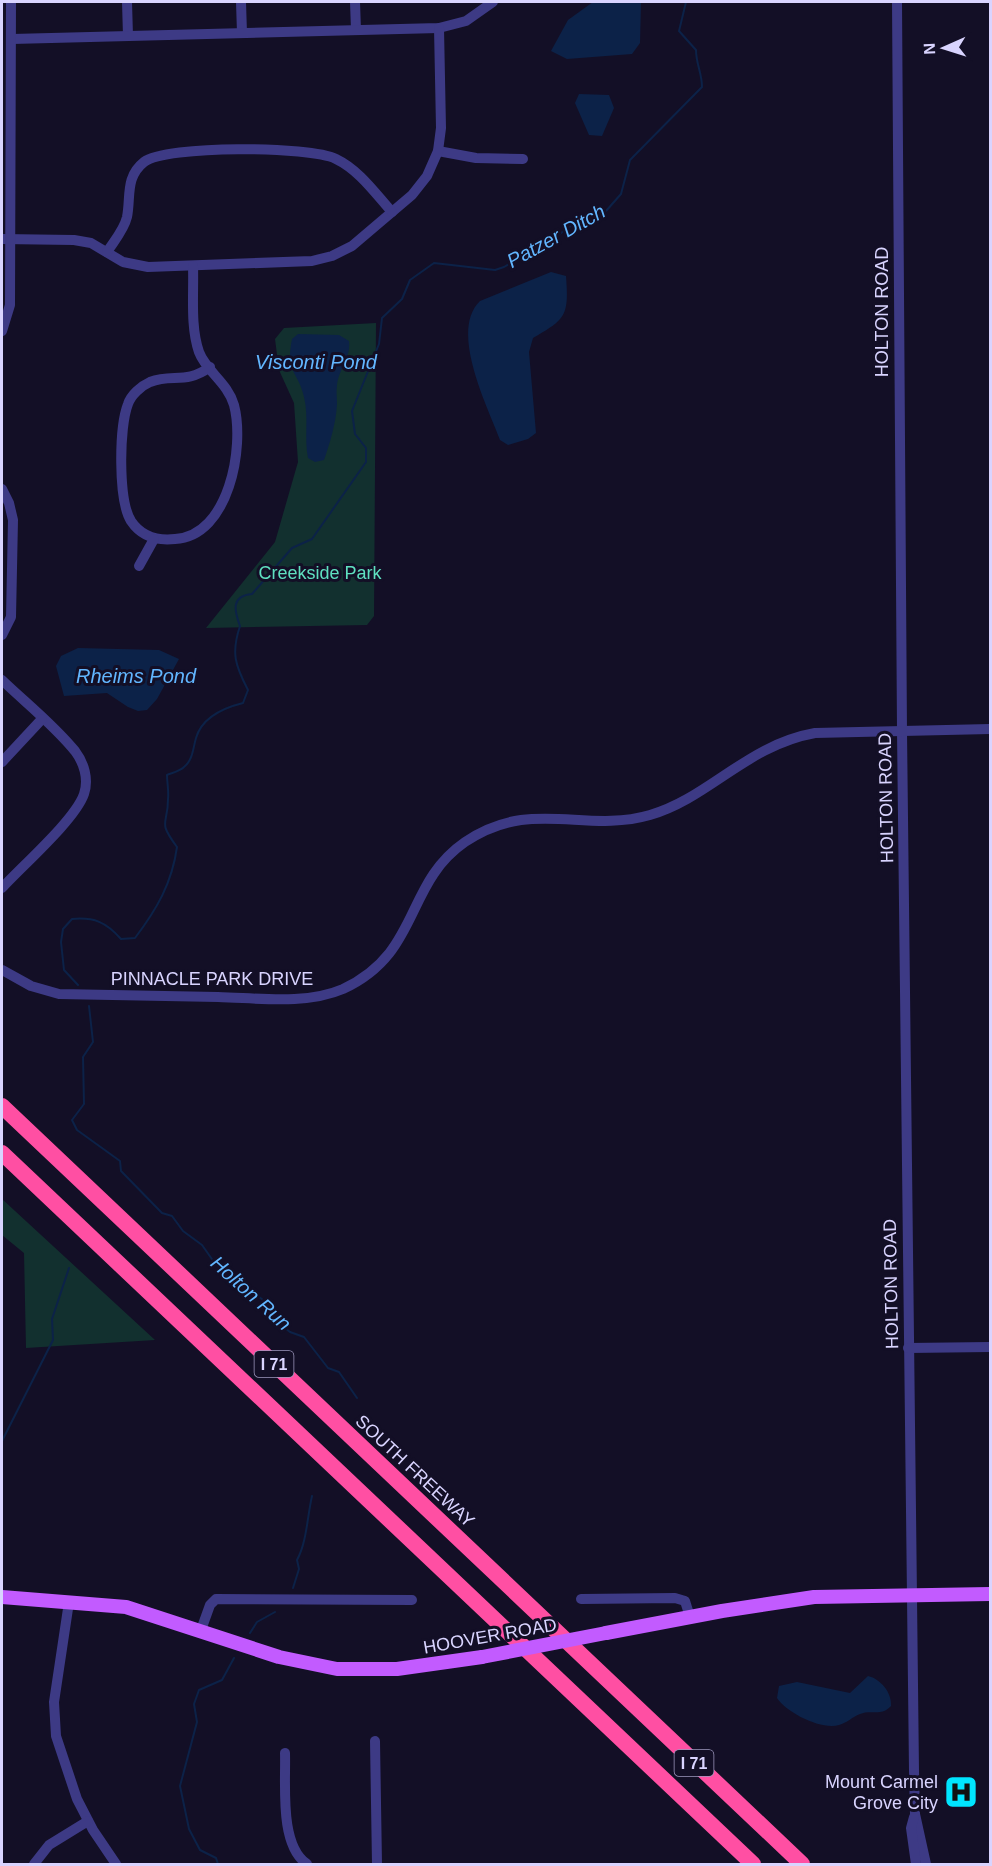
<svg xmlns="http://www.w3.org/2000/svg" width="992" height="1866" font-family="Arial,sans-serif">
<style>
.green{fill:#12302f}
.water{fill:#0c2248}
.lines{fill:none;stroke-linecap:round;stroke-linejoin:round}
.stream{stroke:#0c2248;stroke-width:2}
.minor{stroke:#3d3a85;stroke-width:10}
.major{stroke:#c25bff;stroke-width:14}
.highway{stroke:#ff4fa3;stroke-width:16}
.major-bridge{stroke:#c25bff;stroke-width:14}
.labels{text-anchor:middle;stroke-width:6;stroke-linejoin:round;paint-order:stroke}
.shield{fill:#130f26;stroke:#9e99be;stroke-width:1.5}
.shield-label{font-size:16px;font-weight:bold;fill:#d9d4ff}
.street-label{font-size:18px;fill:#d9d4ff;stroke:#130f26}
.park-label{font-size:18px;fill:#5fe0c0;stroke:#130f26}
.poi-label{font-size:18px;fill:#d9d4ff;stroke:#130f26;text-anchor:end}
.water-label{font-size:20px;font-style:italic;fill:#62b6ff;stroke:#130f26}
</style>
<rect width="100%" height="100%" fill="#130f26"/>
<g class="green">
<path d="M376,323L374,616L367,625L206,628L275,542L298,462L294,403L279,370L275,339L284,328Z"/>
<path d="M2,1199L155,1340L26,1348L24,1253L2,1235Z"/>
</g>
<g class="water">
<path d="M593,2H641L640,43L632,54L567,59L551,51L568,20Z"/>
<path d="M579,94L609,95L614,108L602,136L589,135L575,103Z"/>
<path d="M551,272L566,276C569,316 566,319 533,338L529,352L536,433L528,439L508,445L500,440C487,405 449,331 480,301Z"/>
<path d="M298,334L339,335L349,341C351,359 339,368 337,385C336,392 337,398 337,404C336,423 330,443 324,460L315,462L308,458C304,438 309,417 304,397C298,370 285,374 292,339Z"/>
<path d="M78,648L159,650L179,659L157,699L147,710L138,711L128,707L107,693L64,696L56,666L61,656Z"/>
<path d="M868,1676C881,1679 892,1693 891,1706C881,1717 871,1709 860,1714C852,1717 847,1723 839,1725C821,1730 787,1713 777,1698L779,1686L797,1682L850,1693Z"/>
</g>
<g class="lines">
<g class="stream">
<path d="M78,985L64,970L61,942L63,929L72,919C94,917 106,922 121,939L135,938C157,909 172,883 177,847C157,820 168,826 168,799C169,791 167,783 167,775C172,773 180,771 184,767C193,760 193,748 196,738C202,717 223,708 243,703L248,690C235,665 231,653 240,626C234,610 231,596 252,594L292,548L312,539L366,462V448L355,434L352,411L379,344L382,318L402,299L410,280L434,263L495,270L504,267L554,238L575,223L606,211L621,194L630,160L702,87C702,73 696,64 696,50L679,31L686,2"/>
<path d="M89,1006L93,1042L83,1057L84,1104L72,1120L77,1130L120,1161L121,1171L162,1213L172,1216L183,1231L202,1245L214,1262L263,1300L281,1325L290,1332L304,1337L328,1368L339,1372L357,1398"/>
<path d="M2,1441L53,1340L52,1319L69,1268"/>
<path d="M293,1588L299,1569L297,1560C307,1541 307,1518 312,1496"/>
<path d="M250,1633L257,1622L275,1612"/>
<path d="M218,1864L216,1858L200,1850L189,1829L180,1786L197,1722L194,1704L199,1690L222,1680L234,1658"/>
</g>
<g class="minor">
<path d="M127,2L128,36"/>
<path d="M241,2L242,33"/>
<path d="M355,2L356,30"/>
<path d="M897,2L902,731L914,1771L915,1814L926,1864"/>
<path d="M12,39L439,28L466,21L493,2"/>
<path d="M438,151L476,158L523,159"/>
<path d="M2,239L74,240L91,243L123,262L148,267L312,261L332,256L352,246L412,195L427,176L438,151L441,128L439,28"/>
<path d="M107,252C114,241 124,230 127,217C131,197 125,177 144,162C166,145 310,146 336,159C359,170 375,193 392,212"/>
<path d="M193,266C194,293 190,326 199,352C206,371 228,383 234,405C245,447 229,536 175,539C157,541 141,536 131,521C118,500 119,427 128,404C131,395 141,386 150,382C173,373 185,385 210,367"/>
<path d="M2,331L10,305L11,2"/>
<path d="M2,489L9,503L13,520L11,617L2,635"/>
<path d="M139,566L154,539"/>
<path d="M2,680C26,703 54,725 75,751C84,763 89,779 84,794C75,820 22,866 2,888"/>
<path d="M2,762L42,719"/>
<path d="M2,970L31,986L59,994C112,995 165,996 218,997C258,998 306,1005 343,989C421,953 404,884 465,842C531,797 584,834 650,815C709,798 747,745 815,733L990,729"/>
<path d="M908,1348L990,1347"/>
<path d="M581,1599L675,1598L685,1601L690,1617"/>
<path d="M69,1602L54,1702L56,1736L77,1799L93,1830L116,1864"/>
<path d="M201,1630L210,1605L216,1599L412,1600"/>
<path d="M375,1741L377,1864"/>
<path d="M285,1753C286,1784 279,1845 307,1864"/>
<path d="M914,1817L911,1828L916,1864"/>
<path d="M34,1864L49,1845L88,1821"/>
</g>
<g class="major">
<path d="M2,1597L126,1607L279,1657L337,1669H397L482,1657"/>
<path d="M606,1633L722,1611L814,1597L990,1594"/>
</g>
<g class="highway">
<path d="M2,1106L802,1864"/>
<path d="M2,1153L753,1864"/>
</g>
<path class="major-bridge" d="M482,1657L606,1633"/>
</g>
<defs>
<g id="hospital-square" transform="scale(1.725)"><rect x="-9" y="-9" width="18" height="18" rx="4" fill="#00e5ff" stroke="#130f26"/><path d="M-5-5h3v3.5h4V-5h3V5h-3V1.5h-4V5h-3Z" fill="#111"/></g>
</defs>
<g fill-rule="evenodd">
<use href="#hospital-square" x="961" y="1792"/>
</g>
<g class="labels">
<g class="shield">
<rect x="254.5" y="1351" width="39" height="26" rx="4.5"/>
<rect x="674.5" y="1750" width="39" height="26" rx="4.5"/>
</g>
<g class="shield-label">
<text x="274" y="1370">I 71</text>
<text x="694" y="1769">I 71</text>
</g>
<g class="street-label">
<text transform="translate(882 312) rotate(-90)" y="6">HOLTON ROAD</text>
<text transform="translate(886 798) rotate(-91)" y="6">HOLTON ROAD</text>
<text x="212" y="985">PINNACLE PARK DRIVE</text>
<text transform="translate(891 1284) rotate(-91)" y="6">HOLTON ROAD</text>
<text transform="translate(415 1471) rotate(43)" y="6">SOUTH FREEWAY</text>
<text transform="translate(490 1636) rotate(-10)" y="6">HOOVER ROAD</text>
</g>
<g class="park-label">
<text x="320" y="579">Creekside Park</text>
</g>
<g class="poi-label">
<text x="938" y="1788">Mount Carmel<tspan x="938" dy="21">Grove City</tspan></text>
</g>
<g class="water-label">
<text transform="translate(556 236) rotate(-29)" y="7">Patzer Ditch</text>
<text x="316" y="369">Visconti Pond</text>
<text x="136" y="683">Rheims Pond</text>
<text transform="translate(251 1293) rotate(42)" y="7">Holton Run</text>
</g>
</g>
<rect width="992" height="1866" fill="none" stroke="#d9d4ff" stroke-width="6"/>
<g transform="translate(944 48) rotate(267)" stroke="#130f26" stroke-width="4.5" paint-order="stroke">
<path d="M0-4.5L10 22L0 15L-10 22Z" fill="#d9d4ff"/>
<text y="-9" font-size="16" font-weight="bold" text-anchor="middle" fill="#d9d4ff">N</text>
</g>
</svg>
